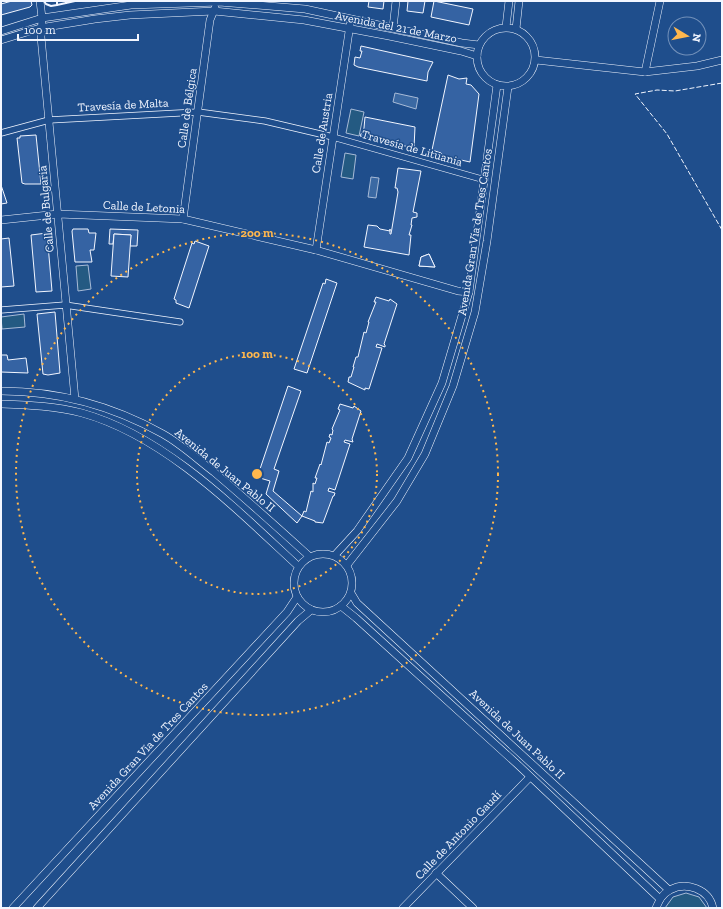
<svg xmlns="http://www.w3.org/2000/svg" width="723" height="909" font-family="'Zilla Slab',serif">
<style>
.green{fill:#245a82;stroke:#a8bbd7}
.water{fill:#3b69a3;stroke:#a8bbd7}
.building{fill:#3563a3;stroke:#f2f6ff}
.lines{fill:none;stroke-linecap:round;stroke-linejoin:round}
.pedestrian-casing{stroke:#f2f6ff;stroke-width:7}
.minor-casing{stroke:#f2f6ff;stroke-width:8}
.pedestrian{stroke:#1f4e8c;stroke-width:5.5}
.minor{stroke:#1f4e8c;stroke-width:7}
.fence{stroke:#f2f6ff;stroke-width:1;stroke-dasharray:5 2;stroke-linecap:butt}
.wall{stroke:#f2f6ff;stroke-width:2}
.ring{fill:none;stroke:#ffb74d;stroke-width:2;stroke-dasharray:2 4}
.labels{text-anchor:middle;stroke-width:3;stroke-linejoin:round;paint-order:stroke}
.street-label{font-size:12px;fill:#f2f6ff;stroke:#1f4e8c}
.centre{fill:#ffb74d;stroke:#1f4e8c;stroke-width:2}
.ring-label{font-size:12px;text-anchor:middle;font-weight:bold;fill:#ffb74d;stroke:#1f4e8c;stroke-width:3;stroke-linejoin:round;paint-order:stroke}
</style>
<rect width="100%" height="100%" fill="#1f4e8c"/>
<g class="green">
<path d="M351,109L364,112L359,136L346,133Z"/>
<path d="M345,153L356,155L353,179L341,177Z"/>
<path d="M88,265L91,289L78,291L76,266Z"/>
<path d="M24,314L25,327L2,329L1,317Z"/>
<path d="M686,893L699,897L707,908H665L673,897Z"/>
</g>
<g class="water">
<path d="M395,93L418,98L416,109L393,102Z"/>
<path d="M371,177L379,178L376,198L368,197Z"/>
</g>
<g class="building">
<path d="M12,1H31L32,5L30,7L1,15V4Z"/>
<path d="M369,1H384L383,9L368,7Z"/>
<path d="M408,1H425L423,13L407,11Z"/>
<path d="M434,1L473,9L469,25L431,17Z"/>
<path d="M361,46L433,62L428,72L427,81L358,67L354,65L355,57L360,58L362,51H360Z"/>
<path d="M448,75L459,79L467,78L466,84L471,85L479,94L470,162L443,156L441,153L432,150Z"/>
<path d="M365,117L415,127L414,148L360,136L364,128Z"/>
<path d="M36,135L41,184H25L22,183L17,138H20V136Z"/>
<path d="M398,168L421,171L413,212L417,213V217L412,218L411,225H412L409,235H411L409,255L364,247L368,225L377,226L380,229L390,231V229V234H391L398,192L397,188H395Z"/>
<path d="M1,185L7,203L1,204Z"/>
<path d="M73,229H88L89,233H96L94,250H90L92,262H75L72,231Z"/>
<path d="M110,229L138,230L137,246H130L131,235L114,234L113,244H109Z"/>
<path d="M47,233L52,291L36,292L31,235Z"/>
<path d="M114,234L131,235L128,277L111,276Z"/>
<path d="M9,238L14,286L1,287V239Z"/>
<path d="M195,241L209,246L189,308L176,303V300L174,299L192,243L194,244Z"/>
<path d="M429,254L435,267L419,266L421,257Z"/>
<path d="M429,254L435,267L419,266L421,257Z"/>
<path d="M326,279L337,283L307,373L294,369L323,283L325,284Z"/>
<path d="M376,297L389,301L390,299L397,304L384,344L385,345V347L377,344L376,347L382,348L369,389L365,388V390L348,382L349,377H351L354,367H353L356,357H358L364,332L366,333L369,322H368L376,302H374Z"/>
<path d="M55,312L60,373L48,375L43,374L37,314Z"/>
<path d="M1,355H7L8,360L26,358L28,373L1,372Z"/>
<path d="M288,386L301,391L274,469L279,471L273,491L302,516L304,511L306,512L311,491L313,492V483L315,484L317,478H315L320,464L321,465L327,442L329,443L331,438L329,437L330,434L332,435L333,430L332,429L340,410L338,409L340,404L353,408L354,406L361,411L352,439L353,442L345,440L344,442L350,444L335,490L329,488L328,491L335,493L334,496H333L323,523L315,522V521L302,516L297,523L266,494L270,481L260,478L261,473L259,472Z"/>
</g>
<g class="lines">
<g class="pedestrian-casing">
<g id="pedestrian">
<path d="M1,133L49,120L198,112L265,121L333,137L485,180"/>
<path d="M1,310L65,305L180,322"/>
</g>
</g>
<g class="minor-casing">
<g id="minor">
<path d="M40,1L42,18L41,37L75,399"/>
<path d="M506,27L509,1"/>
<circle cx="506" cy="57" r="29"/>
<path d="M393,28L396,1"/>
<path d="M516,29L519,1"/>
<path d="M1,31L42,18L131,5L219,2L305,9L462,43L479,45"/>
<path d="M1,40L40,28L95,19L130,15L214,11L304,20L389,36L461,51L477,56"/>
<path d="M536,60L645,72L697,66L722,60"/>
<path d="M645,72L660,1"/>
<path d="M183,219L210,20L215,8"/>
<path d="M1,220L58,214L183,219L316,250L458,291L469,292"/>
<path d="M316,250L350,25"/>
<path d="M1,391C58,391 113,406 163,434C181,444 197,459 214,472C246,499 278,528 309,556"/>
<path d="M1,404C28,405 56,406 82,413C165,436 236,509 298,566"/>
<circle cx="323" cy="583" r="29"/>
<path d="M335,555L357,531L408,458L442,383L469,292L497,85"/>
<path d="M347,565L397,501L425,454L453,386L475,312L487,241L508,87"/>
<path d="M351,593L357,603L669,890"/>
<path d="M341,606L356,618L517,764L660,899"/>
<path d="M436,873L473,908"/>
<path d="M13,908L287,612L297,597"/>
<path d="M37,908L298,621L311,610"/>
<path d="M403,908L530,777"/>
<path d="M656,908C659,901 662,894 670,890C686,881 709,889 713,908"/>
</g>
</g>
<use href="#pedestrian" class="pedestrian"/>
<use href="#minor" class="minor"/>
<path class="fence" d="M722,83L675,91L657,90L635,94L667,134L722,230"/>
<g class="wall">
<path d="M44,1L46,4L51,6L57,5V1"/>
<path d="M66,3L75,1"/>
<path d="M57,5L66,3V1"/>
</g>
</g>
<g class="ring">
<circle cx="257" cy="474" r="120"/>
<circle cx="257" cy="474" r="241"/>
</g>
<g class="labels">
<g class="street-label">
<text transform="translate(396 27) rotate(11)" y="4">Avenida del 21 de Marzo</text>
<text transform="translate(123 105) rotate(-3)" y="4">Travesía de Malta</text>
<text transform="translate(187 108) rotate(-82)" y="4">Calle de Bélgica</text>
<text transform="translate(322 133) rotate(-81)" y="4">Calle de Austria</text>
<text transform="translate(412 148) rotate(16)" y="4">Travesía de Lituania</text>
<text transform="translate(144 207) rotate(3)" y="4">Calle de Letonia</text>
<text transform="translate(46 209) rotate(-95)" y="4">Calle de Bulgaria</text>
<text transform="translate(475 232) rotate(-81)" y="4">Avenida Gran Vía de Tres Cantos</text>
<text transform="translate(225 470) rotate(39)" y="4">Avenida de Juan Pablo II</text>
<text transform="translate(517 734) rotate(43)" y="4">Avenida de Juan Pablo II</text>
<text transform="translate(148 746) rotate(-47)" y="4">Avenida Gran Vía de Tres Cantos</text>
<text transform="translate(458 835) rotate(-46)" y="4">Calle de Antonio Gaudí</text>
</g>
</g>
<circle cx="257" cy="474" r="6" class="centre"/>
<g class="ring-label">
<text x="257" y="237">200 m</text>
<text x="257" y="358">100 m</text>
</g>
<rect width="723" height="909" fill="none" stroke="#f2f6ff" stroke-width="4"/>
<g transform="translate(687 36) rotate(100)"><circle r="19" fill="#1f4e8c" stroke="#7391ba"/>
<path d="M0-3L7 15L0 10L-7 15Z" fill="#ffb74d"/>
<text y="-6" font-size="11" font-weight="bold" text-anchor="middle" fill="#f2f6ff">N</text>
</g>
<path d="M18 34v6h120v-6" fill="none" stroke="#f2f6ff" stroke-width="2"/>
<text x="24" y="34" font-size="12" fill="#f2f6ff" stroke="#1f4e8c" stroke-width="3" paint-order="stroke">100 m</text>
</svg>
